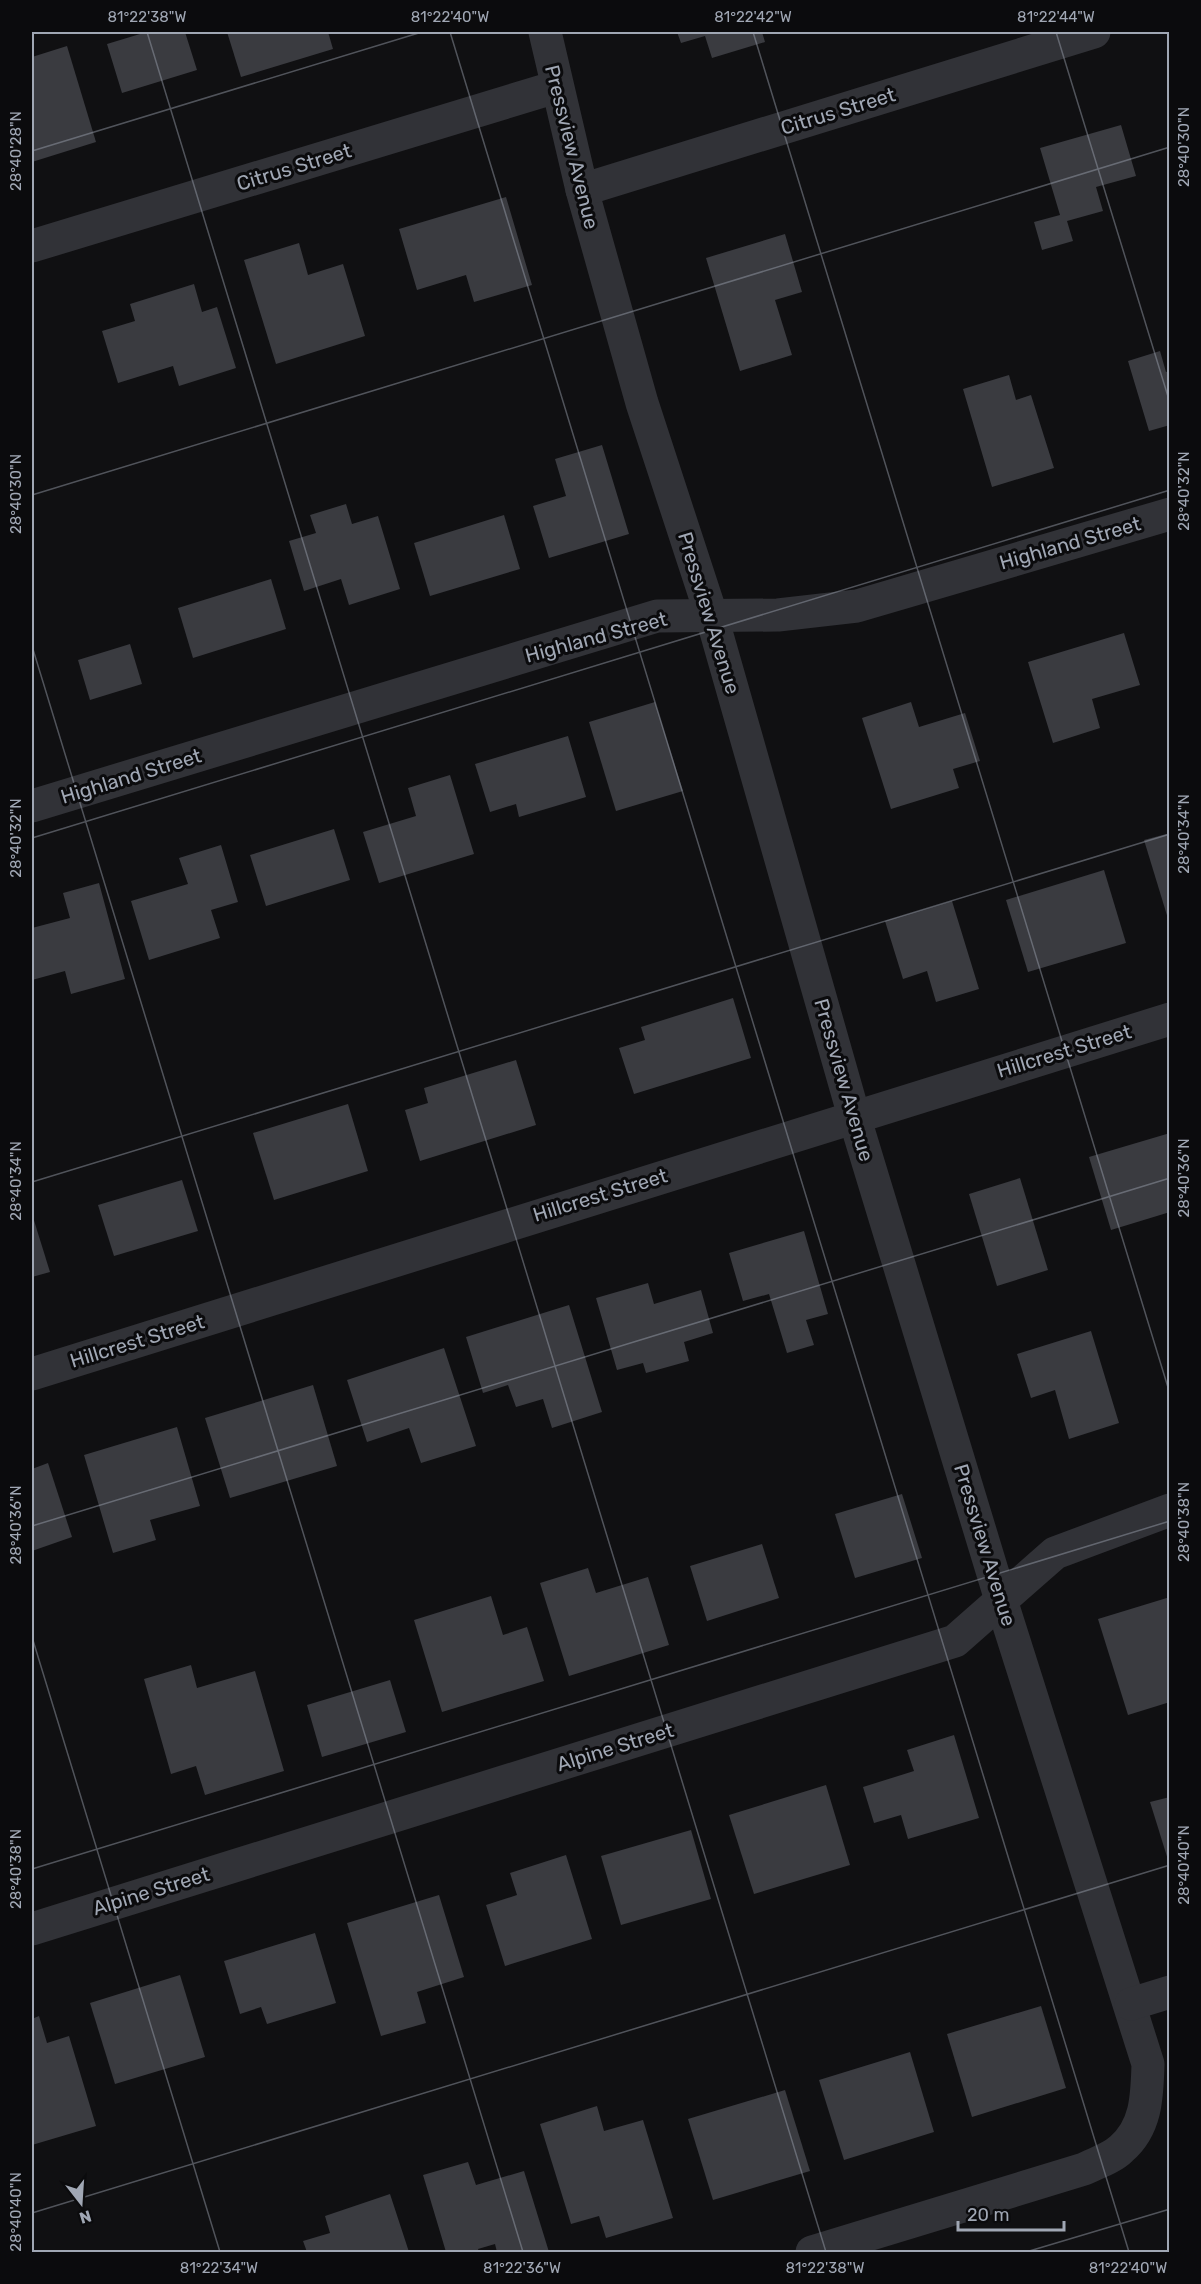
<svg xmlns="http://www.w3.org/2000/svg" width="1201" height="2284" font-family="Rubik,sans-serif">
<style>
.building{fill:#3a3b40}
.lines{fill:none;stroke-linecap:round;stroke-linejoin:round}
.minor{stroke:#313237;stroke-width:33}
.ticks{fill:none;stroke:#a0a7b4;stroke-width:1.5;stroke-opacity:0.45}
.labels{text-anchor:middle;stroke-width:6;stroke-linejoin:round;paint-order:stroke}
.street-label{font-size:20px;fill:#a0a7b4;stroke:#0b0b0d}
.neatline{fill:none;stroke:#a0a7b4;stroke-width:2}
.ticks-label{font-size:15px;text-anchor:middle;fill:#a0a7b4}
</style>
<rect width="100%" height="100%" fill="#101012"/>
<g class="building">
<path d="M139,32H185L197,70L122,93L107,44L140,34Z"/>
<path d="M227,32H328L333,49L241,77Z"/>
<path d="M677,32H762L765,42L712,58L705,36L681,43Z"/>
<path d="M67,46L96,142L32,162V57Z"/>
<path d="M1121,125L1136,176L1096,187L1103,211L1067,221L1073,241L1042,250L1034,222L1060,215L1040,148Z"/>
<path d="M506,197L532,285L474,302L466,275L417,290L399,229Z"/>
<path d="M785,234L802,292L775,300L792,355L740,371L706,258Z"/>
<path d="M299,243L308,275L343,264L365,336L276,364L244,260Z"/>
<path d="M194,284L202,312L217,307L236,368L179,386L173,366L118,383L102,331L135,321L130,304Z"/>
<path d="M1160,351L1166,372L1170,371V425L1149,431L1128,361Z"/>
<path d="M1009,375L1016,400L1031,395L1054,468L992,487L963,389Z"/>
<path d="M602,445L629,534L549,558L533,506L566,496L555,459Z"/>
<path d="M346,504L352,524L378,516L400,589L349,605L341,579L304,591L289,541L316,533L310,515Z"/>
<path d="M504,515L520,569L430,596L414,543Z"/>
<path d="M271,579L286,629L193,658L178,608Z"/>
<path d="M1124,633L1140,685L1092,699L1100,728L1053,743L1028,662Z"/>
<path d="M130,644L142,684L90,700L78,660Z"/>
<path d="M655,702L683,791L616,811L589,722Z"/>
<path d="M911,702L919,727L965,713L980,761L953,769L959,788L891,809L862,718Z"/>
<path d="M568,736L586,797L519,817L516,804L490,812L475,764Z"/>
<path d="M450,775L474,854L379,883L363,832L416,816L408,788Z"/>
<path d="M334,829L350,880L266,906L250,855Z"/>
<path d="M1170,833V922H1169L1144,840Z"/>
<path d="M221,845L238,902L211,910L220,938L149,960L131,901L188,884L179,858Z"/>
<path d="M1104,870L1126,943L1028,972L1006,900Z"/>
<path d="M99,883L125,979L71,994L65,971L32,980V928L70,918L63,893Z"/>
<path d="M952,901L979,989L936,1002L927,971L903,979L885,921Z"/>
<path d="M733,998L751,1058L634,1094L619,1048L645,1040L641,1027Z"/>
<path d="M516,1060L536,1125L420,1161L405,1110L428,1103L424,1088Z"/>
<path d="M348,1104L368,1171L274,1200L253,1133Z"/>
<path d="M1170,1133V1212L1111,1230L1089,1157Z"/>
<path d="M1020,1178L1048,1270L997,1286L969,1194Z"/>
<path d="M182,1180L198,1231L114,1256L98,1205Z"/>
<path d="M32,1214L50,1272L32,1277Z"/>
<path d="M804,1231L828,1314L806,1320L814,1345L787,1353L769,1294L743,1301L729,1253Z"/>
<path d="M648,1283L654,1304L701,1290L713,1333L684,1342L689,1361L646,1373L643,1363L617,1370L596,1298Z"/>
<path d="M569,1305L602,1412L552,1428L543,1399L516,1407L508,1385L483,1393L466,1337Z"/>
<path d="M1091,1331L1119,1423L1069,1439L1055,1390L1031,1398L1017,1354Z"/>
<path d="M444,1348L476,1446L421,1463L409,1428L367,1442L347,1380Z"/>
<path d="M313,1385L337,1466L230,1498L205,1418Z"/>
<path d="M177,1427L200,1506L150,1520L156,1540L113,1553L84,1455Z"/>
<path d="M48,1463L72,1537L32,1551V1469Z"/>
<path d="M902,1494L922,1558L855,1578L835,1514Z"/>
<path d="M762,1544L779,1598L707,1621L690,1566Z"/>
<path d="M588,1568L596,1593L648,1577L669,1645L569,1676L540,1583Z"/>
<path d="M491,1596L503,1635L527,1627L544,1681L442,1712L414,1620Z"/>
<path d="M1170,1597V1702L1128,1715L1098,1619Z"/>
<path d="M191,1665L197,1688L255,1671L284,1771L205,1795L196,1766L171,1774L144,1679Z"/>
<path d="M390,1680L406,1732L322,1757L307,1705Z"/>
<path d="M954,1735L979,1818L908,1839L901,1815L874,1823L863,1787L914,1771L907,1750Z"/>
<path d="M826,1785L850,1865L754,1894L729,1815Z"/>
<path d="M1170,1797V1863H1169L1150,1802Z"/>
<path d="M691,1830L711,1899L621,1925L601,1856Z"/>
<path d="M566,1855L592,1939L505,1966L486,1905L517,1895L510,1873Z"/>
<path d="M439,1895L464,1977L417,1992L426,2023L381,2036L347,1923Z"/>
<path d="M315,1933L336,2003L267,2024L261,2007L240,2014L224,1961Z"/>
<path d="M180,1975L205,2057L115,2084L90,2003Z"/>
<path d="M1041,2006L1066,2088L972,2117L947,2034Z"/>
<path d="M39,2016L47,2043L69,2036L96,2126L32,2145V2019Z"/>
<path d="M910,2052L934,2132L844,2160L819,2080Z"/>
<path d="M785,2090L810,2171L713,2200L688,2119Z"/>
<path d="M597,2106L604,2131L643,2120L673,2218L606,2238L599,2216L571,2224L540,2124Z"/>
<path d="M468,2162L476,2185L524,2171L549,2252H497L495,2244L478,2249L479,2252H446L423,2175Z"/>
<path d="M390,2194L409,2252H307L303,2241L330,2233L325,2216Z"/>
</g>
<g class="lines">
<g class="minor">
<path d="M545,32L582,190L642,403L711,614L854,1116L1001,1600L1148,2064C1147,2095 1147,2127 1121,2149C1112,2158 1096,2163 1084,2169L812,2252"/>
<path d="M582,190L1094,32"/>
<path d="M32,246L556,87"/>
<path d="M32,806L657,616L778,615L857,606L1170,514"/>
<path d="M32,1374L1170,1019"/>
<path d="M32,1929L955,1641L1055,1553L1170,1510"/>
<path d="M1131,2004L1170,1992"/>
</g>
</g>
<path class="ticks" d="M147,32L826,2252M450,32L1129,2252M753,32L1170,1394M1056,32L1170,403M32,151L422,32M32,495L1170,147M32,646L523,2252M32,838L1170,490M32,1182L1170,834M32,1526L1170,1178M32,1637L220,2252M32,1869L1170,1521M32,2213L1170,1865M1026,2252L1170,2209"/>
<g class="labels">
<g class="street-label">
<text transform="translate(838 111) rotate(-17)" y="7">Citrus Street</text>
<text transform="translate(572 147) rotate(76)" y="7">Pressview Avenue</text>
<text transform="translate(294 167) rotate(-17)" y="7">Citrus Street</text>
<text transform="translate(1070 543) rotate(-16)" y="7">Highland Street</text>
<text transform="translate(709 613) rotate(73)" y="7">Pressview Avenue</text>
<text transform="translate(596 637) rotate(-15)" y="7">Highland Street</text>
<text transform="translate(131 776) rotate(-17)" y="7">Highland Street</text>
<text transform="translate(1064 1051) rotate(-17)" y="7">Hillcrest Street</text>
<text transform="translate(844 1080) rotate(74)" y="7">Pressview Avenue</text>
<text transform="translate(600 1195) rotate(-17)" y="7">Hillcrest Street</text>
<text transform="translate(137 1341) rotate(-17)" y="7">Hillcrest Street</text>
<text transform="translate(985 1545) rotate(73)" y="7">Pressview Avenue</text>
<text transform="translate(615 1747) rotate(-17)" y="7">Alpine Street</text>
<text transform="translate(151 1891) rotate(-17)" y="7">Alpine Street</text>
</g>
</g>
<rect width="1201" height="2284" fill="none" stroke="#0b0b0d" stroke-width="66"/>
<g transform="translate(81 2203) rotate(163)" stroke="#0b0b0d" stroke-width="4.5" paint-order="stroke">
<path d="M0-4.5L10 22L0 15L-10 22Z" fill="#a0a7b4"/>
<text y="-9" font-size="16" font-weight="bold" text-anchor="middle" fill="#a0a7b4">N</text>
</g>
<path d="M958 2221v9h106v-9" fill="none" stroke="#a0a7b4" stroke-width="3"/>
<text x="967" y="2221" font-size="18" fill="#a0a7b4" stroke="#0b0b0d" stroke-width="4.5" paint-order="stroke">20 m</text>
<rect x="33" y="33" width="1135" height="2218" class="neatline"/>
<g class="ticks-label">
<text x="147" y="22">81°22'38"W</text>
<text x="450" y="22">81°22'40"W</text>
<text x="753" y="22">81°22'42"W</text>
<text x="1056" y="22">81°22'44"W</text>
<text transform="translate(1184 147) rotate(-90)" y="5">28°40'30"N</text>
<text transform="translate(16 151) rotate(-90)" y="5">28°40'28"N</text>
<text transform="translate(1184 491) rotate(-90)" y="5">28°40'32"N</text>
<text transform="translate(16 494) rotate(-90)" y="5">28°40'30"N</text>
<text transform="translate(1184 834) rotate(-90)" y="5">28°40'34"N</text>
<text transform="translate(16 838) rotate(-90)" y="5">28°40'32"N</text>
<text transform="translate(1184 1178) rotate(-90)" y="5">28°40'36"N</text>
<text transform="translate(16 1181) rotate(-90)" y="5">28°40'34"N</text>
<text transform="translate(1184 1522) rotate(-90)" y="5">28°40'38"N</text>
<text transform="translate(16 1525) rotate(-90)" y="5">28°40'36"N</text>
<text transform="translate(1184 1865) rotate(-90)" y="5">28°40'40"N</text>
<text transform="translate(16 1869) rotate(-90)" y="5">28°40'38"N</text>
<text transform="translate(16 2212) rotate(-90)" y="5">28°40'40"N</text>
<text x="219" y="2273">81°22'34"W</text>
<text x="522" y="2273">81°22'36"W</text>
<text x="825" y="2273">81°22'38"W</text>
<text x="1128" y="2273">81°22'40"W</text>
</g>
</svg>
